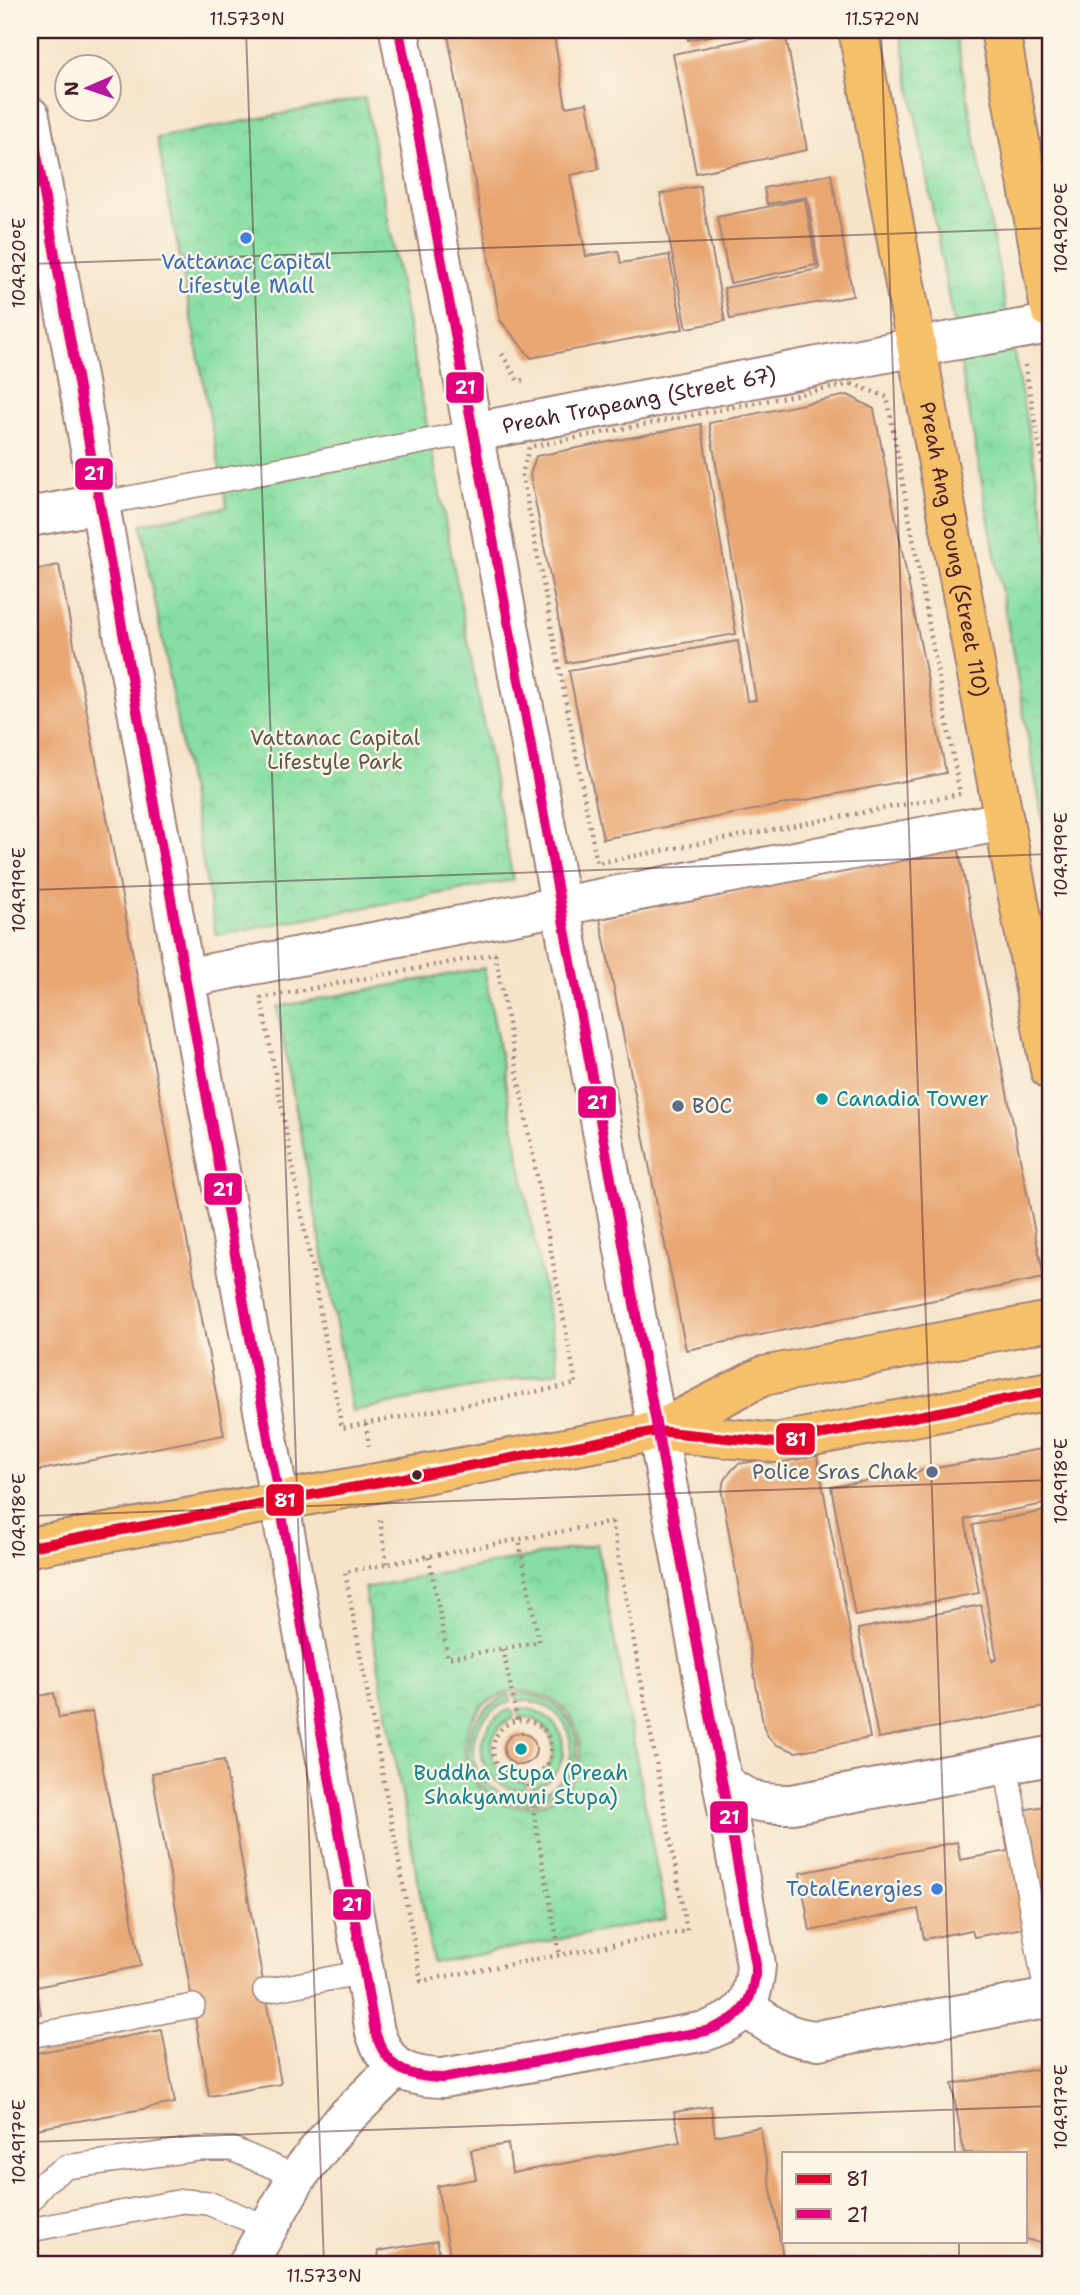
<svg xmlns="http://www.w3.org/2000/svg" width="1080" height="2295" font-family="'Shantell Sans',sans-serif">
<style>
.grass{fill:#86dea2;stroke:#687e66;stroke-width:2}
.park{fill:url(#park-crowns);stroke:#687e66;stroke-width:2;fill-rule:evenodd}
.building{fill:#e8a672}
.lines{fill:none;stroke-linecap:round;stroke-linejoin:round}
.service-casing{stroke:#a0827a;stroke-width:26}
.minor-casing{stroke:#a0827a;stroke-width:42}
.tertiary-casing{stroke:#a0827a;stroke-width:42}
.primary-casing{stroke:#a0827a;stroke-width:42}
.trunk-casing{stroke:#a0827a;stroke-width:42}
.path{stroke:#a0827a;stroke-width:4.5;stroke-dasharray:2 5;stroke-linecap:butt}
.service{stroke:#fff;stroke-width:23}
.minor{stroke:#fff;stroke-width:38}
.tertiary{stroke:#fff;stroke-width:38}
.primary{stroke:#f6c06b;stroke-width:38}
.trunk{stroke:#f6c06b;stroke-width:38}
.bus-1-casing{stroke:#fcf5e5;stroke-width:16}
.bus-2-casing{stroke:#fcf5e5;stroke-width:16}
.bus-1{stroke:#e4002b;stroke-width:10}
.bus-2{stroke:#e5007d;stroke-width:10}
.ticks{fill:none;stroke:#4a1f2b;stroke-width:2;stroke-opacity:0.45}
.shop-dot{fill:#3f7fe0;stroke:#fcf5e5;stroke-width:2.5}
.culture-dot{fill:#0f9aa8;stroke:#fcf5e5;stroke-width:2.5}
.service-dot{fill:#5c6f8a;stroke:#fcf5e5;stroke-width:2.5}
.bus-dot{fill:#4a1f2b;stroke:#fcf5e5;stroke-width:2.5}
.labels{text-anchor:middle;stroke-width:5;stroke-linejoin:round;paint-order:stroke}
.shop-label{font-size:21px;fill:#366cbe;stroke:#fcf5e5}
.street-label{font-size:21px;fill:#4a1f2b;stroke:#fcf5e5}
.park-label{font-size:21px;fill:#5c584f;stroke:#fcf5e5}
.culture-label{font-size:21px;fill:#0d838f;stroke:#fcf5e5;text-anchor:start}
.service-label{font-size:21px;fill:#4e5e75;stroke:#fcf5e5;text-anchor:start}
.line-badge{stroke:#fcf5e5;stroke-width:2.5}
.badge-label{font-size:19px;text-anchor:middle;font-weight:bold;fill:#fff}
.neatline{fill:none;stroke:#4a1f2b;stroke-width:2.5}
.ticks-label{font-size:18px;text-anchor:middle;fill:#4a1f2b}
</style>
<defs>
<pattern id="park-crowns" width="20" height="18" patternUnits="userSpaceOnUse" patternTransform="scale(1.75)"><rect width="20" height="18" fill="#86dea2"/><path d="M2 6a3 3 0 1 1 6 0M12 15a3 3 0 1 1 6 0" fill="none" stroke="#75be8c"/></pattern>
</defs>
<rect width="100%" height="100%" fill="#fcf5e5"/>
<filter id="ink" filterUnits="userSpaceOnUse"><feTurbulence type="fractalNoise" baseFrequency=".0143" numOctaves="2"/><feDisplacementMap in="SourceGraphic" scale="14" xChannelSelector="R" yChannelSelector="G"/><feConvolveMatrix kernelMatrix="1 2 1 2 8 2 1 2 1" color-interpolation-filters="sRGB"/></filter>
<filter id="wash" filterUnits="userSpaceOnUse"><feTurbulence type="fractalNoise" baseFrequency=".00686" numOctaves="4" result="noise"/><feDisplacementMap in="SourceGraphic" scale="28" xChannelSelector="R" yChannelSelector="G"/><feGaussianBlur stdDeviation="1.57" result="paint"/><feColorMatrix in="noise" values="0 0 0 0 0 0 0 0 0 0 0 0 0 0 0 0 0 1.4 0 .05"/><feComposite in="paint" operator="in"/></filter>
<g filter="url(#wash)">
<rect width="100%" height="100%" fill="#f5e4ca"/>
<g class="grass">
<path d="M515,1694C586,1692 601,1780 534,1803V1798C592,1777 579,1698 517,1700Z"/>
<path d="M510,1695L511,1701C451,1722 466,1801 528,1798L529,1804C459,1807 444,1719 510,1695Z"/>
<path d="M518,1708C569,1709 581,1771 532,1789L530,1780C567,1769 557,1715 519,1717Z"/>
<path d="M512,1709L514,1718C478,1730 487,1782 525,1781L526,1790C476,1792 464,1725 512,1709Z"/>
</g>
<g class="park">
<path d="M900,30H955L1050,549V859Z"/>
<path d="M365,98L513,880L216,935L141,524L227,507L157,138Z"/>
<path d="M484,968L559,1371L352,1411L277,1007Z"/>
<path d="M597,1544L666,1919L433,1963L364,1588ZM512,1691C603,1688 599,1807 522,1807C507,1807 493,1802 483,1792C459,1770 459,1733 480,1709C488,1699 500,1695 512,1691Z"/>
</g>
<g id="blocks">
<g class="building">
<path d="M447,30H553L566,107L587,103L599,169L570,175L586,256L618,251L621,263L669,255L683,329L531,358L500,320Z"/>
<path d="M686,30H735V31L688,40Z"/>
<path d="M785,31L807,150L696,173L673,54Z"/>
<path d="M831,174L853,296L730,319L724,288L819,269L807,197L767,204L764,188Z"/>
<path d="M700,186L725,321L687,328L660,194Z"/>
<path d="M805,199L816,265L730,283L717,217Z"/>
<path d="M848,395L874,409L946,773L603,839L569,671L738,641L747,701L756,700L709,423Z"/>
<path d="M701,424L736,634L567,663L530,475L536,456Z"/>
<path d="M59,565L224,1435L30,1472V571Z"/>
<path d="M958,847L1044,1278L686,1350L600,919Z"/>
<path d="M1041,1449L1050,1451V1503L965,1519L979,1593L855,1616L831,1487Z"/>
<path d="M816,1451L870,1738L796,1752L777,1745L769,1738L764,1729L722,1494L723,1484L729,1473L738,1464Z"/>
<path d="M1050,1510V1706L878,1738L858,1629L981,1605L992,1661L997,1659L973,1525Z"/>
<path d="M54,1693L59,1718L92,1712L141,1966L36,1987L41,2014L30,2016V1698Z"/>
<circle cx="520" cy="1749" r="16"/>
<path d="M224,1760L281,2084L209,2096L152,1773Z"/>
<path d="M1050,1805V1962L1023,1928L974,1937L972,1930L924,1939L918,1909L810,1931L800,1873L957,1842L960,1860L1008,1851L1001,1814Z"/>
<path d="M162,2030L175,2103L30,2130V2054Z"/>
<path d="M1050,2067V2246L1026,2239V2153H964L952,2084Z"/>
<path d="M711,2106L715,2136L760,2127L783,2257L736,2265H452L437,2186L476,2179L471,2150L508,2144L512,2173L680,2142L674,2112Z"/>
<path d="M437,2241L442,2265H380L378,2251Z"/>
</g>
</g>
</g>
<g filter="url(#ink)">
<use href="#blocks" fill-opacity="0" stroke="#a0827a" stroke-width="2"/>
<g class="lines">
<g class="service-casing">
<g id="service">
<path d="M98,504L474,432"/>
<path d="M1006,1765L1047,1999"/>
<path d="M265,1991L364,1972"/>
<path d="M30,2036L193,2006"/>
<path d="M30,2201L44,2182L66,2167L198,2149H232L297,2177"/>
<path d="M30,2230L183,2201L208,2203L269,2228"/>
</g>
</g>
<g class="minor-casing">
<g id="minor">
<path id="s1" d="M474,432L917,347L1050,324"/>
<path d="M30,517L98,504"/>
<path d="M185,978L1004,821"/>
<path d="M722,1782C747,1801 760,1805 792,1804L1050,1756"/>
</g>
</g>
<g class="tertiary-casing">
<g id="tertiary">
<path d="M30,116L375,2032C387,2069 406,2077 443,2078L706,2031C743,2018 753,2004 756,1965L399,30"/>
<path d="M745,2007C772,2025 784,2038 818,2040L1050,1998"/>
<path d="M247,2265L297,2177L339,2124L396,2068"/>
</g>
</g>
<g class="primary-casing">
<g id="primary">
<path id="s2" d="M858,30L1050,1070"/>
<path d="M1000,30L1050,309"/>
</g>
</g>
<g class="trunk-casing">
<g id="trunk">
<path d="M657,1431L763,1376L1050,1321"/>
<path d="M30,1547L657,1431L776,1443L1050,1391"/>
</g>
</g>
<g class="path">
<path d="M502,354L518,381L523,380"/>
<path d="M1025,365L1050,502"/>
<path d="M852,384L887,397L960,794L597,863L522,475L529,447Z"/>
<path d="M495,954L576,1384L342,1428L261,998Z"/>
<path d="M366,1424L369,1446"/>
<path d="M380,1520L387,1564"/>
<path d="M612,1522L687,1931L421,1981L345,1572Z"/>
<path d="M429,1557L448,1658L539,1642L519,1540"/>
<path d="M503,1649L517,1720"/>
<circle cx="522" cy="1749" r="29"/>
<path d="M527,1778L560,1955"/>
</g>
<use href="#service" class="service"/>
<use href="#minor" class="minor"/>
<use href="#tertiary" class="tertiary"/>
<use href="#primary" class="primary"/>
<use href="#trunk" class="trunk"/>
<g class="bus-1-casing">
<path id="bus-1" d="M30,1547L657,1431L776,1443L1050,1391"/>
</g>
<g class="bus-2-casing">
<path id="bus-2" d="M30,116L375,2032C387,2069 406,2077 443,2078L706,2031C743,2018 753,2004 756,1965L399,30"/>
</g>
<use href="#bus-1" class="bus-1"/>
<use href="#bus-2" class="bus-2"/>
</g>
</g>
<path class="ticks" d="M246,30L324,2265M881,30L955,2153M30,264L1050,228M30,890L1050,854M30,1516L1050,1480M30,2142L1050,2106M959,2241V2265"/>
<g class="shop-dot">
<circle cx="246" cy="238" r="7"/>
<circle cx="937" cy="1889" r="7"/>
</g>
<g class="culture-dot">
<circle cx="822" cy="1099" r="7"/>
<circle cx="521" cy="1749" r="7"/>
</g>
<g class="service-dot">
<circle cx="678" cy="1106" r="7"/>
<circle cx="932" cy="1472" r="7"/>
</g>
<circle class="bus-dot" cx="417" cy="1475" r="6"/>
<g class="labels">
<g class="shop-label">
<text x="246" y="269">Vattanac Capital<tspan x="246" dy="24">Lifestyle Mall</tspan></text>
<text x="923" y="1896" text-anchor="end">TotalEnergies</text>
</g>
<g class="street-label">
<text dy="7" stroke="none"><textPath href="#s1" startOffset="168">Preah Trapeang (Street 67)</textPath></text>
<text dy="7" stroke="none"><textPath href="#s2" startOffset="528">Preah Ang Doung (Street 110)</textPath></text>
</g>
<g class="park-label">
<text x="335" y="745">Vattanac Capital<tspan x="335" dy="24">Lifestyle Park</tspan></text>
</g>
<g class="culture-label">
<text x="836" y="1106">Canadia Tower</text>
<text x="521" y="1780" text-anchor="middle">Buddha Stupa (Preah<tspan x="521" dy="24">Shakyamuni Stupa)</tspan></text>
</g>
<g class="service-label">
<text x="692" y="1113">BOC</text>
<text x="918" y="1479" text-anchor="end">Police Sras Chak</text>
</g>
</g>
<g class="line-badge">
<rect x="445" y="371" width="40" height="33" rx="7" fill="#e5007d"/>
<rect x="74" y="457" width="40" height="34" rx="7" fill="#e5007d"/>
<rect x="577" y="1085" width="40" height="34" rx="7" fill="#e5007d"/>
<rect x="203" y="1172" width="40" height="34" rx="7" fill="#e5007d"/>
<rect x="775" y="1422" width="41" height="34" rx="7" fill="#e4002b"/>
<rect x="265" y="1483" width="40" height="34" rx="7" fill="#e4002b"/>
<rect x="709" y="1800" width="40" height="34" rx="7" fill="#e5007d"/>
<rect x="332" y="1888" width="40" height="33" rx="7" fill="#e5007d"/>
</g>
<g class="badge-label">
<text x="465" y="394">21</text>
<text x="94" y="480">21</text>
<text x="597" y="1109">21</text>
<text x="223" y="1196">21</text>
<text x="796" y="1446">81</text>
<text x="285" y="1507">81</text>
<text x="729" y="1824">21</text>
<text x="352" y="1911">21</text>
</g>
<rect width="1080" height="2295" fill="none" stroke="#fcf5e5" stroke-width="77"/>
<rect x="782" y="2152" width="245" height="91" fill="#fcf5e5" stroke="#b59f9b" stroke-width="2"/>
<rect x="796" y="2174" width="35" height="10" fill="#e4002b" stroke="#b59f9b" stroke-width="2"/>
<text x="846" y="2186" font-size="21" fill="#4a1f2b">81</text>
<rect x="796" y="2209" width="35" height="10" fill="#e5007d" stroke="#b59f9b" stroke-width="2"/>
<text x="846" y="2222" font-size="21" fill="#4a1f2b">21</text>
<g transform="translate(88 88) rotate(268)"><circle r="33" fill="#fcf5e5" stroke="#b59f9b" stroke-width="2"/>
<path d="M0-5L12 26L0 18L-12 26Z" fill="#b5179e"/>
<text y="-10" font-size="19" font-weight="bold" text-anchor="middle" fill="#4a1f2b">N</text>
</g>
<rect x="38" y="38" width="1004" height="2218" class="neatline"/>
<g class="ticks-label">
<text x="247" y="25">11.573°N</text>
<text x="882" y="25">11.572°N</text>
<text transform="translate(1061 228) rotate(-90)" y="6">104.920°E</text>
<text transform="translate(19 263) rotate(-90)" y="6">104.920°E</text>
<text transform="translate(1061 855) rotate(-90)" y="6">104.919°E</text>
<text transform="translate(19 890) rotate(-90)" y="6">104.919°E</text>
<text transform="translate(1061 1481) rotate(-90)" y="6">104.918°E</text>
<text transform="translate(19 1516) rotate(-90)" y="6">104.918°E</text>
<text transform="translate(1061 2107) rotate(-90)" y="6">104.917°E</text>
<text transform="translate(19 2142) rotate(-90)" y="6">104.917°E</text>
<text x="324" y="2282">11.573°N</text>
</g>
</svg>
